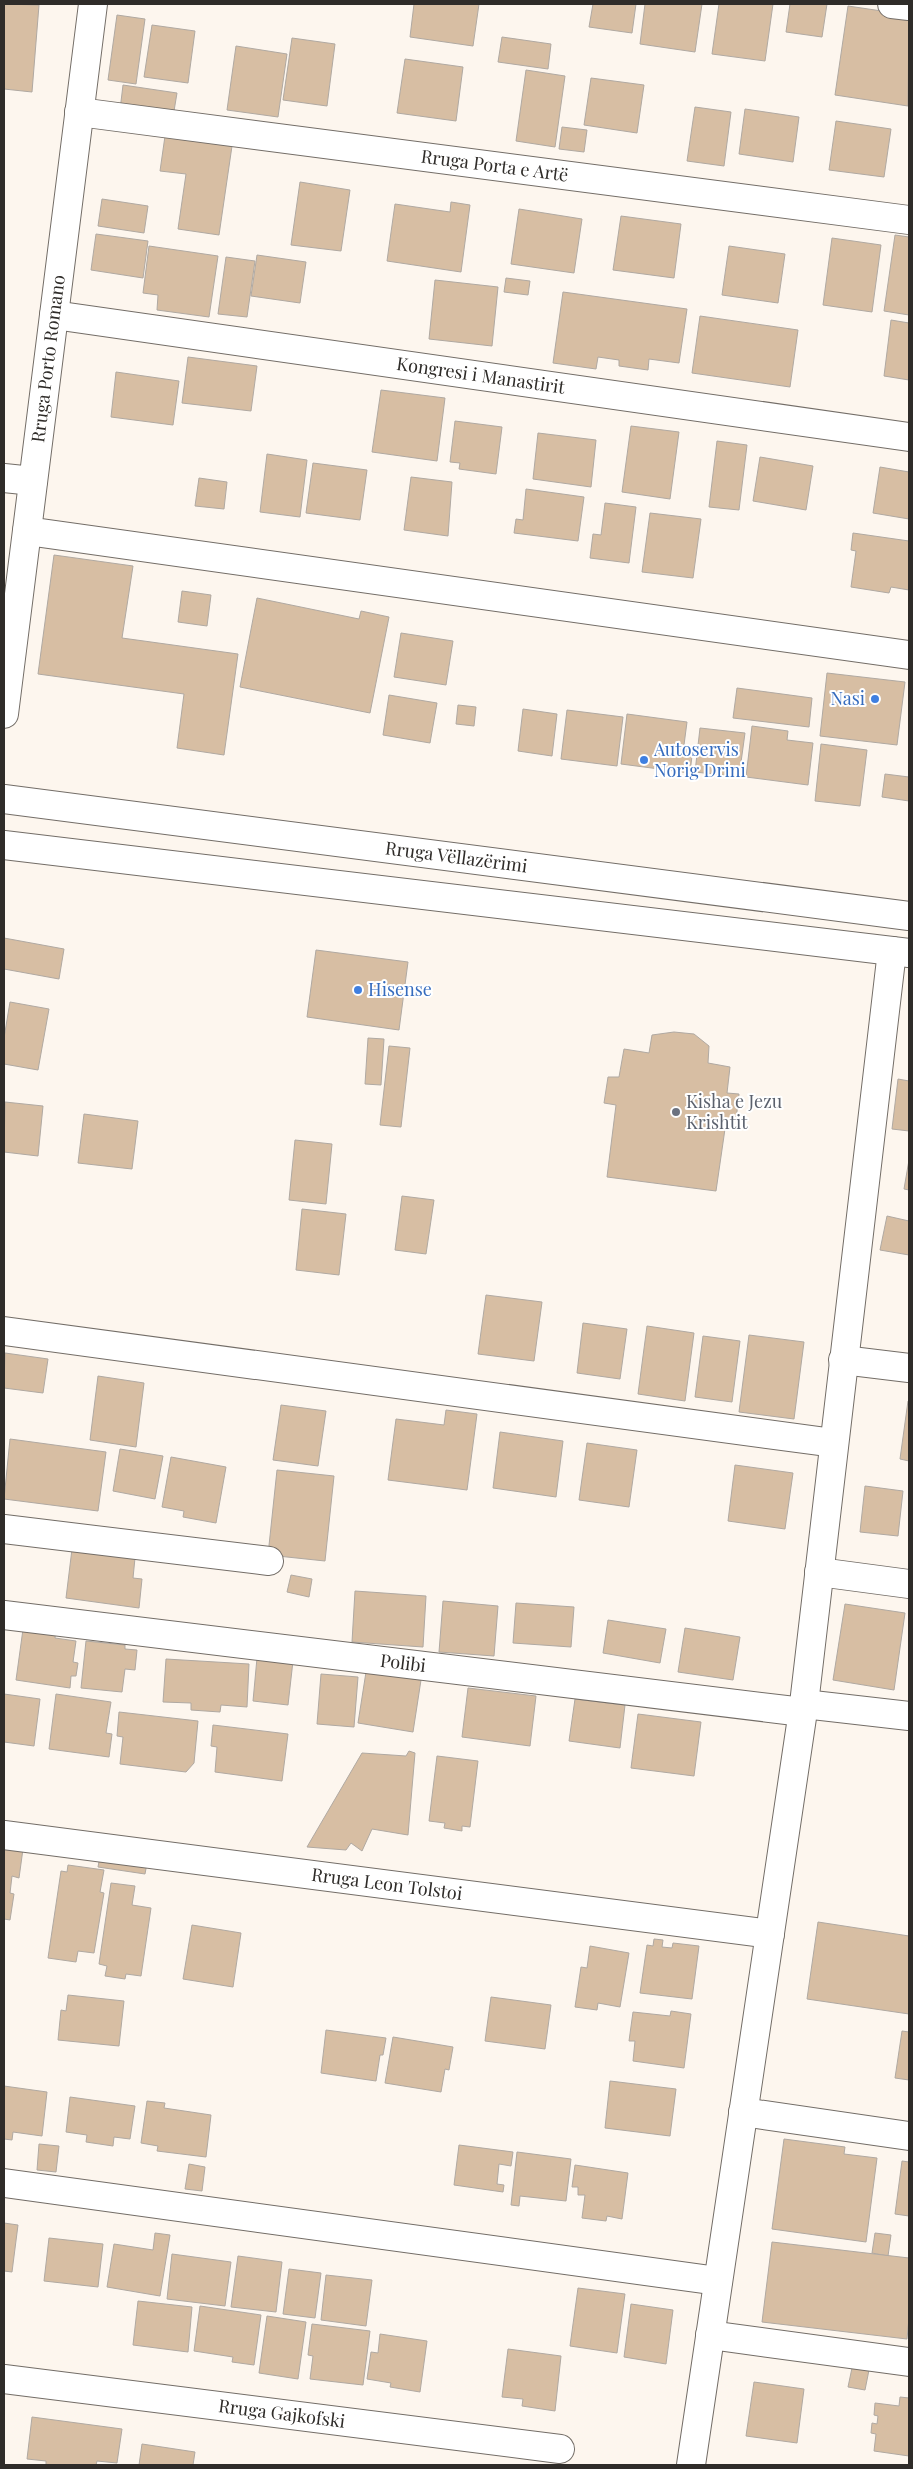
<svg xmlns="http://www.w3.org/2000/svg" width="913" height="2469" font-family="'Playfair Display',serif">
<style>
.building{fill:#d7bea3;stroke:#b0a9a2}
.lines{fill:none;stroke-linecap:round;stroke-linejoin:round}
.minor-casing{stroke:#736d67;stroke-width:30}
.major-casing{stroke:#736d67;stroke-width:30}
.minor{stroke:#fff;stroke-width:28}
.major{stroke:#fff;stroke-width:28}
.shop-dot{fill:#3f7fe0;stroke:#fff;stroke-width:2}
.worship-dot{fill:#6b7280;stroke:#fff;stroke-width:2}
.labels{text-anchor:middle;stroke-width:4;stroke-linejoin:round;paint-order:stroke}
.street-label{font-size:18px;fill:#2f2c29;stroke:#fff}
.shop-label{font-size:18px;fill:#366cbe;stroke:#fff;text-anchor:start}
.worship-label{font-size:18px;fill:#5b616d;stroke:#fff;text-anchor:start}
</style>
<rect width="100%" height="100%" fill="#fdf6ee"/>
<g class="building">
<path d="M4,4L39,5L32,92L4,89Z"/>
<path d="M414,4H479L473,46L410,37Z"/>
<path d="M593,4H636L632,33L589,27Z"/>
<path d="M645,4H702L695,52L640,44Z"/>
<path d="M719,4H773L765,61L712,54Z"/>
<path d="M790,4H827L822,37L786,32Z"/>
<path d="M848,6L909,15L908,106L835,95Z"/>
<path d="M117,15L145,19L136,84L108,80Z"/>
<path d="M152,25L195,31L188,83L144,77Z"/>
<path d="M502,37L551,44L548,69L498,62Z"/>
<path d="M292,38L335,44L327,106L283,100Z"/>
<path d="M236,46L287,54L278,117L227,110Z"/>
<path d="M405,59L463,67L456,121L397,113Z"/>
<path d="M526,70L565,76L555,147L516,141Z"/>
<path d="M591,78L644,85L637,133L584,125Z"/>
<path d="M123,85L177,93L173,117L120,110Z"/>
<path d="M695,107L731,112L724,166L687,161Z"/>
<path d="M745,109L799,117L793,162L739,154Z"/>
<path d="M836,121L891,129L884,177L829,170Z"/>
<path d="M562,127L587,130L584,152L559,149Z"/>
<path d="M165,136L232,146L219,235L178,229L186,174L160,171Z"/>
<path d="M300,182L350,190L341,251L291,245Z"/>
<path d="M102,199L148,206L144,233L98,226Z"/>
<path d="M451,202L470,205L461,272L387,261L395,204L450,212Z"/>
<path d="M519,209L582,219L574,273L511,264Z"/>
<path d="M621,216L681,224L674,278L613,270Z"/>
<path d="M96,234L148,241L143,278L91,270Z"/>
<path d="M895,235L909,237V315L884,311Z"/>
<path d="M832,238L881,245L872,312L823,305Z"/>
<path d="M149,246L218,256L209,317L157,310L158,295L143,293Z"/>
<path d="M729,246L785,254L778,303L722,295Z"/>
<path d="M257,255L306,262L300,303L251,296Z"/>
<path d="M226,257L255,261L247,317L218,314Z"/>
<path d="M506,278L530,281L528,295L504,292Z"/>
<path d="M435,280L498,287L492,346L429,339Z"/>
<path d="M563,292L687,309L679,363L649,359L648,370L619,366V360L598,357L596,369L553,363Z"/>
<path d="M700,316L798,330L790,387L692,373Z"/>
<path d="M891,320L909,323V380L884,376Z"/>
<path d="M188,357L257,366L251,411L182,403Z"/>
<path d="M116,372L179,381L173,425L111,417Z"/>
<path d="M381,390L445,398L437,461L372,452Z"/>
<path d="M455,421L502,427L496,474L459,469L460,463L450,462Z"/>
<path d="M631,426L679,432L670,499L622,492Z"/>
<path d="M538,433L596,440L591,487L533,479Z"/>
<path d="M717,441L747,445L739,510L709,507Z"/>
<path d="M267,454L307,460L300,517L260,512Z"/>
<path d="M760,457L813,466L806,510L753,501Z"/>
<path d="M313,463L367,470L360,520L306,513Z"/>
<path d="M880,467L909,472V519L873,513Z"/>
<path d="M411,477L452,482L448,536L404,530Z"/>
<path d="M199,478L227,482L224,509L195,506Z"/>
<path d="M526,489L584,497L578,541L514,533L516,519L523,520Z"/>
<path d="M605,503L636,507L629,563L590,558L593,534L601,535Z"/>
<path d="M650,513L701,519L693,578L642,572Z"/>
<path d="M853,533L909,541V590L891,587L889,593L851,587L856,551L851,550Z"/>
<path d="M54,555L133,566L122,638L238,654L224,755L177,748L184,694L38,674Z"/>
<path d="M182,591L211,595L207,626L178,622Z"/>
<path d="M257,598L359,619L361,611L389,617L370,713L240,687Z"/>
<path d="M401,633L453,641L446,685L394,677Z"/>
<path d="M827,673L905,682L897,745L820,736Z"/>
<path d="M737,688L812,698L809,727L733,718Z"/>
<path d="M389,695L437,703L430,743L383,735Z"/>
<path d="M458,705L476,707L474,726L456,724Z"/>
<path d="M523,709L557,714L552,756L518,751Z"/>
<path d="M567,710L623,717L617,766L561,759Z"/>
<path d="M627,714L687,722L684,745L693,747L690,773L621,764Z"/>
<path d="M752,726L788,731L787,740L813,743L808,785L746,777Z"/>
<path d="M700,728L745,733L739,777L695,772Z"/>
<path d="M821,744L867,750L860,806L815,801Z"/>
<path d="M885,774L909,777V801L882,797Z"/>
<path d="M4,938L64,949L59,979L4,969Z"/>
<path d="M316,950L408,962L399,1030L307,1017Z"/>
<path d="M10,1002L49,1009L38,1070L4,1064V1038Z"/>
<path d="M674,1032L694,1034L709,1046L708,1063L730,1067L727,1093L739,1094L736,1120L726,1122L716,1191L607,1177L616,1105L604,1103L608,1077H619L624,1049L649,1053L652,1035Z"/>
<path d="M368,1038L384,1039L381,1085L365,1084Z"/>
<path d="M389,1046L410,1048L401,1127L380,1125Z"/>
<path d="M898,1079L909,1081V1131L892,1129Z"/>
<path d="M5,1102L43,1106L38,1156L4,1152Z"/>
<path d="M84,1114L138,1121L132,1169L78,1163Z"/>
<path d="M295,1140L332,1144L326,1204L289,1200Z"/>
<path d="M909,1160V1190L904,1189Z"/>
<path d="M402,1196L434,1200L426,1254L395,1250Z"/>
<path d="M302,1209L346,1214L339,1275L296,1270Z"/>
<path d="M887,1216L909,1221V1255L880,1250Z"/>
<path d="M486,1295L542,1302L534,1361L478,1354Z"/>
<path d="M583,1323L627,1329L620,1379L577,1373Z"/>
<path d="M647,1326L694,1333L685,1401L638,1394Z"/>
<path d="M749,1335L804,1342L794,1419L739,1412Z"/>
<path d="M703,1336L740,1341L732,1402L695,1397Z"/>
<path d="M5,1353L48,1359L43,1393L4,1388Z"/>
<path d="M98,1376L144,1383L136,1447L90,1440Z"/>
<path d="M908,1401H909V1461L900,1459Z"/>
<path d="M281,1405L326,1411L318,1466L273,1460Z"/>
<path d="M446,1410L477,1414L467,1490L388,1480L396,1419L444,1425Z"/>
<path d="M500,1432L563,1441L556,1497L493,1488Z"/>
<path d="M10,1439L106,1452L98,1511L4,1499Z"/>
<path d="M587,1443L637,1450L629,1507L579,1500Z"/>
<path d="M120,1449L163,1456L155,1499L113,1491Z"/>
<path d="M171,1457L226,1467L216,1523L183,1517L184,1511L162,1507Z"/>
<path d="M735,1465L793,1473L785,1529L728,1521Z"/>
<path d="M277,1470L334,1476L325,1561L268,1555Z"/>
<path d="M865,1486L903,1491L898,1536L860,1532Z"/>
<path d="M72,1549L135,1558L133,1578L142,1579L139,1608L66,1598Z"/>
<path d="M291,1575L312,1579L309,1597L287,1592Z"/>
<path d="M355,1591L426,1596L423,1647L352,1642Z"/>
<path d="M443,1601L498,1606L494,1656L439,1652Z"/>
<path d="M516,1603L574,1607L571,1647L513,1643Z"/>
<path d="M845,1604L905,1613L894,1690L833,1680Z"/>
<path d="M608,1620L666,1629L660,1663L603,1653Z"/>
<path d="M24,1622L56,1627L55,1638L76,1641L73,1662L78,1663L76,1676H71L70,1688L16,1680Z"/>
<path d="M685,1628L740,1637L733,1680L678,1672Z"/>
<path d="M86,1641L125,1645V1649L137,1650L135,1670L125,1669L122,1692L81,1688Z"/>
<path d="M257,1658L293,1661L288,1705L253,1701Z"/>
<path d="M166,1659L249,1664L247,1707L221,1705L220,1712L191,1710V1703L163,1702Z"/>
<path d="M366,1672L421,1680L413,1732L358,1723Z"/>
<path d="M321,1674L358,1677L354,1727L317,1724Z"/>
<path d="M468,1688L536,1696L530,1746L462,1737Z"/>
<path d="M4,1694L40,1699L34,1746L4,1742Z"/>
<path d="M56,1694L111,1702L106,1733L112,1734L109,1757L49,1749Z"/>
<path d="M575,1699L625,1705L620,1748L569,1741Z"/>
<path d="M119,1712L198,1721L194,1763L186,1772L120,1764L123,1737L117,1736Z"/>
<path d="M638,1714L701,1722L694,1776L631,1768Z"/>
<path d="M213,1725L288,1734L282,1781L215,1772L217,1747L211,1746Z"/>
<path d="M409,1751L415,1753L408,1835L372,1829L362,1851L351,1843L346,1850L307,1847L362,1753L406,1756Z"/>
<path d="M437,1756L478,1761L470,1827L462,1826V1831L444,1828L445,1823L429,1821Z"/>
<path d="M4,1846L23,1849L19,1878L12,1876L10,1893L14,1894L10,1920L4,1919Z"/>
<path d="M100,1856L147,1863L145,1874L98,1867Z"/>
<path d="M68,1865L104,1870L100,1892L104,1893L94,1953L78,1951L76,1962L48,1958L61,1871L67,1872Z"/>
<path d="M111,1883L135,1886L132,1905L151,1908L141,1976L126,1974L125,1979L105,1976L107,1966L99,1964Z"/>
<path d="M818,1922L909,1936V2014L807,1999Z"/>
<path d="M192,1925L241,1933L233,1987L183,1979Z"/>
<path d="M654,1939L663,1940L662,1947L672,1948L673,1943L699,1946L692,1999L640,1993L647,1945L653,1946Z"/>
<path d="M590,1946L629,1953L620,2007L598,2003L597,2010L575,2007L581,1967L587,1968Z"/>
<path d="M68,1995L124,2001L119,2046L58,2040L61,2010L66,2011Z"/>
<path d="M491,1997L551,2005L545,2049L485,2041Z"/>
<path d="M671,2011L691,2014L684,2068L633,2061L635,2041H629L633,2012L670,2016Z"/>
<path d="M326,2030L386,2038L383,2055H380L376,2081L321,2073Z"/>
<path d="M902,2031L909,2032V2080L895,2078Z"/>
<path d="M393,2037L453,2047L449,2070L445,2069L441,2092L385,2083Z"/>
<path d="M610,2081L676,2089L670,2136L605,2128Z"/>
<path d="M4,2086L47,2092L42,2136L13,2132L12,2140L4,2139Z"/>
<path d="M70,2097L135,2106L130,2139L114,2137L113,2146L86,2142L87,2135L66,2132Z"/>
<path d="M147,2101L165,2103L164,2108L211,2115L206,2157L157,2151L158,2146L141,2143Z"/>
<path d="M784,2139L845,2147L844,2154L877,2158L866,2242L772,2229Z"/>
<path d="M39,2144L59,2146L56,2172L37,2170Z"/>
<path d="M459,2145L513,2152L511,2166L499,2164L497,2184L504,2185L503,2192L454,2185Z"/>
<path d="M517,2152L571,2159L566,2201L520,2196L519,2206L511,2205Z"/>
<path d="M902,2161L909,2162V2216L895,2214Z"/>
<path d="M189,2164L205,2167L202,2191L185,2189Z"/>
<path d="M575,2165L628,2173L622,2219L607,2216L606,2221L582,2218L585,2195H578V2187H572Z"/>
<path d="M4,2223L18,2225L12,2272L4,2271Z"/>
<path d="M155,2233L170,2235L160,2296L107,2287L114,2244L153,2250Z"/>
<path d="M875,2233L891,2235L888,2256L872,2253Z"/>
<path d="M49,2238L103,2244L98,2287L44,2281Z"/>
<path d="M772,2242L909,2258V2318L907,2339L762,2322Z"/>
<path d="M172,2254L231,2262L225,2306L167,2299Z"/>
<path d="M238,2256L282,2262L276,2312L231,2307Z"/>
<path d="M289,2269L321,2273L315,2318L283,2314Z"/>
<path d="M326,2275L372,2280L366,2326L321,2320Z"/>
<path d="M578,2288L625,2294L617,2353L570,2346Z"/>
<path d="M138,2301L192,2307L188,2352L133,2345Z"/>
<path d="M631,2304L673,2310L666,2364L624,2357Z"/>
<path d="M200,2306L261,2315L254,2365L232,2362L233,2357L194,2351Z"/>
<path d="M267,2316L306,2322L298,2379L259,2373Z"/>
<path d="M312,2324L370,2331L363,2385L310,2379L313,2356L308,2355Z"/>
<path d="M380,2334L427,2341L420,2392L390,2387L391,2383L367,2379L371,2352L378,2353Z"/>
<path d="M508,2349L561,2356L555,2411L522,2406L523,2399L502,2397Z"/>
<path d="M852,2368L869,2370L865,2390L848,2387Z"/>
<path d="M754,2382L804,2389L797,2443L746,2436Z"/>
<path d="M900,2397L909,2398V2456L874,2451L876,2434L871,2433L872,2423L877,2424L878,2416L874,2415L875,2403L899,2406Z"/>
<path d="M32,2417L122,2429L117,2463L97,2461L96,2465H46V2461L27,2459Z"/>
<path d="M142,2444L195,2452L193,2465H139Z"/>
</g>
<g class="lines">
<g class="minor-casing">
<g id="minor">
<path d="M892,4L909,6"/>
<path id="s1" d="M79,112L909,220"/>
<path id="s2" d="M54,315L909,437"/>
<path d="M4,478L33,481"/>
<path d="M27,531L909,655"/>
<path id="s3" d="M4,714L93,4"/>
<path d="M4,1331L834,1443"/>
<path d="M843,1360L909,1368"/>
<path d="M4,1529L269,1561"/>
<path d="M819,1572L909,1584"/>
<path id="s4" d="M4,1615L803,1712"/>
<path d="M804,1704L909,1716"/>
<path id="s5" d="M4,1835L770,1934"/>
<path d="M743,2112L909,2136"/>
<path d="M4,2183L718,2281"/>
<path d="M710,2335L909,2362"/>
<path id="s6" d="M4,2379L560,2449"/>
<path d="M691,2465L804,1704L892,951"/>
</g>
</g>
<g class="major-casing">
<g id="major">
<path id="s7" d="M4,799L909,916"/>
<path d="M4,845L909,953"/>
</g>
</g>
<use href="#minor" class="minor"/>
<use href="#major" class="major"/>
</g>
<g class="shop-dot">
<circle cx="875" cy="699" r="5"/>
<circle cx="644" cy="760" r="5"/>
<circle cx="358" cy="990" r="5"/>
</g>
<circle class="worship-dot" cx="676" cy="1112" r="5"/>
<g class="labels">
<g class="street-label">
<text dy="6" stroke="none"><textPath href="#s1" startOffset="419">Rruga Porta e Artë</textPath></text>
<text dy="6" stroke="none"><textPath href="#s3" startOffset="358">Rruga Porto Romano</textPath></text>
<text dy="6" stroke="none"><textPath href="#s2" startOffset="431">Kongresi i Manastirit</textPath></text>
<text dy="6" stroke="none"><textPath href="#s7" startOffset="456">Rruga Vëllazërimi</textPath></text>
<text dy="6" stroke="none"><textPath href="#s4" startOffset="402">Polibi</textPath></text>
<text dy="6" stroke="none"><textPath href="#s5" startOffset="386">Rruga Leon Tolstoi</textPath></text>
<text dy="6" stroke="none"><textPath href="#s6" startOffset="280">Rruga Gajkofski</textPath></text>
</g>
<g class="shop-label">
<text x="865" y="705" text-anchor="end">Nasi</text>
<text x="654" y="756">Autoservis<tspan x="654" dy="21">Norig Drini</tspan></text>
<text x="368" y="996">Hisense</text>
</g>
<g class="worship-label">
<text x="686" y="1108">Kisha e Jezu<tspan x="686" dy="21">Krishtit</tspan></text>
</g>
</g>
<rect width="913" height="2469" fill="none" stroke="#2f2c29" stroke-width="10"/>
</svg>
